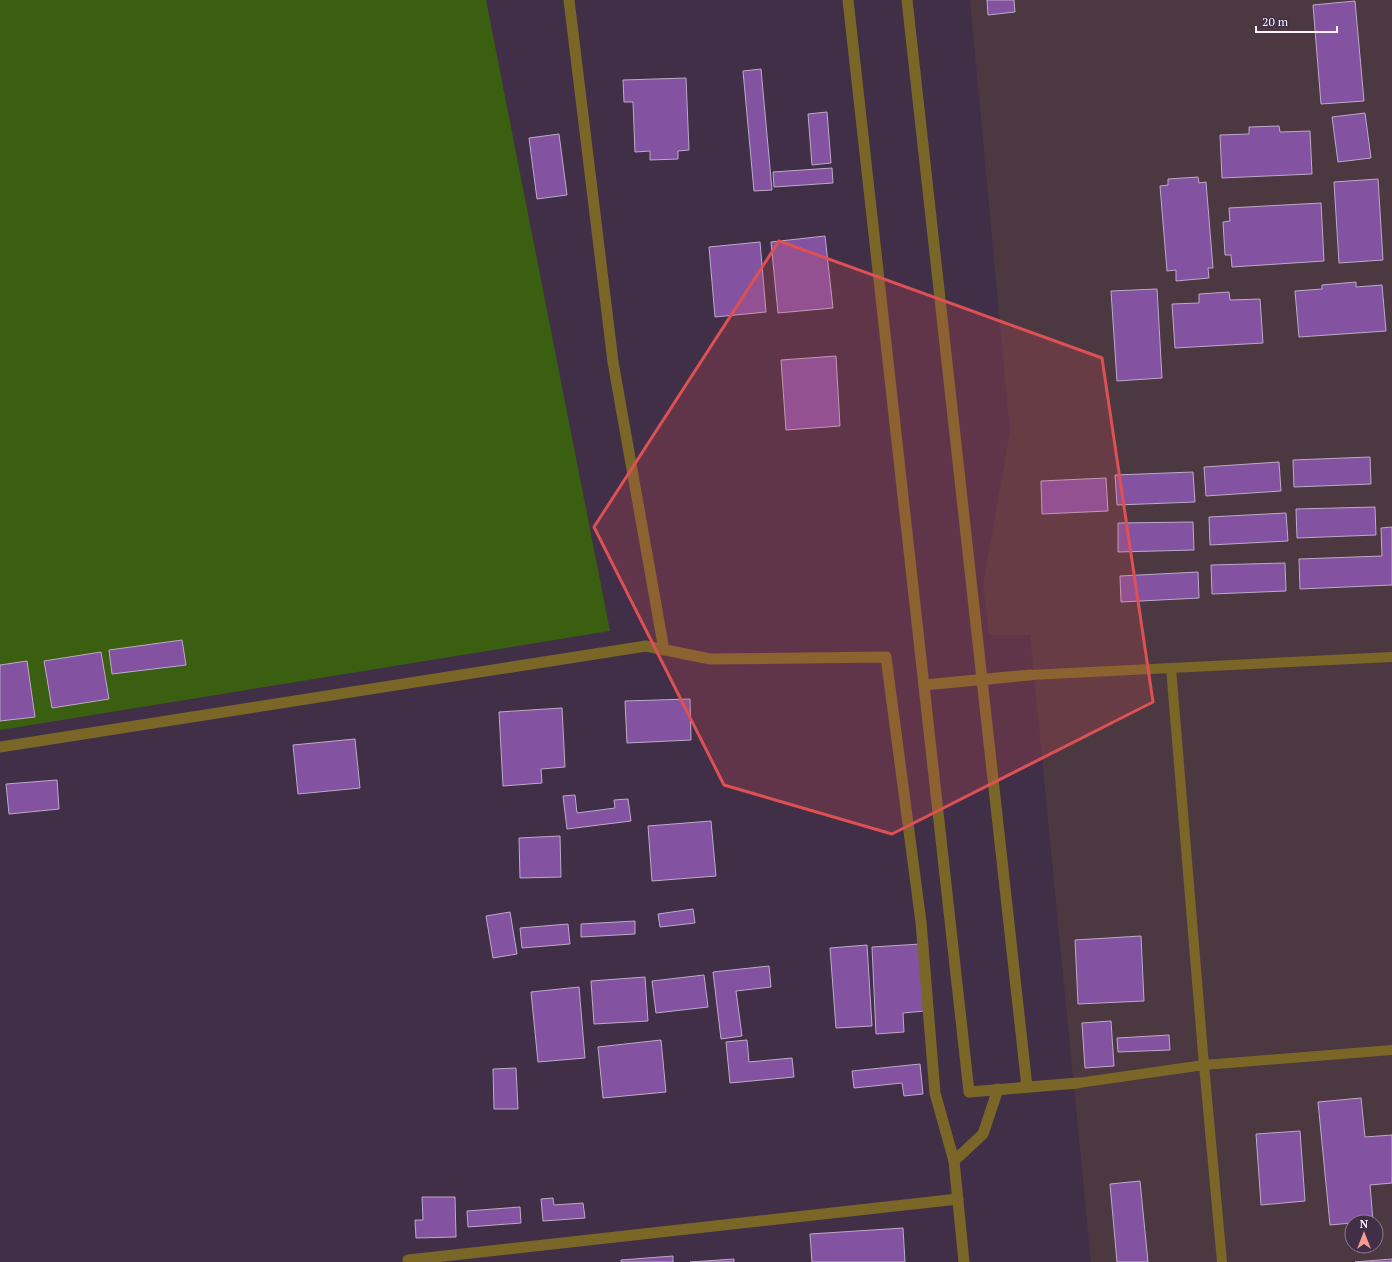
<svg xmlns="http://www.w3.org/2000/svg" width="1392" height="1262" font-family="'PT Serif',serif">
<style>
.industrial{fill:#4b3841;fill-rule:evenodd}
.green{fill:#3a5f10}
.building{fill:#8352a0;stroke:#bdaac9}
.lines{fill:none;stroke-linecap:round;stroke-linejoin:round}
.service{stroke:#7a6728;stroke-width:10}
.minor{stroke:#7a6728;stroke-width:11}
.marked{fill:#dd5053;fill-opacity:0.2;stroke:#dd5053;stroke-width:3;stroke-linejoin:round}
</style>
<rect width="100%" height="100%" fill="#412f47"/>
<path class="industrial" d="M970,0H1392V1262H1091L1030,635H989L983,585L1010,432ZM1352,1222H1376V1246H1352Z"/>
<path class="green" d="M0,0H486L610,631L0,730Z"/>
<g class="building">
<path d="M987,0H1014L1015,12L988,15Z"/>
<path d="M1355,1L1364,101L1321,104L1313,5Z"/>
<path d="M761,69L772,190L754,191L743,71Z"/>
<path d="M686,78L689,150L678,151V159L650,160V151L635,152L633,102H624L623,80Z"/>
<path d="M827,112L831,163L812,165L808,114Z"/>
<path d="M1365,113L1371,158L1338,162L1332,117Z"/>
<path d="M1279,126L1280,132L1310,131L1312,174L1222,178L1220,135L1249,134V127Z"/>
<path d="M559,134L567,195L537,199L529,138Z"/>
<path d="M832,168L833,183L774,187L773,172Z"/>
<path d="M1198,177L1199,183L1206,182L1213,268H1208L1209,278L1176,281V270L1167,271L1160,186L1168,185V179Z"/>
<path d="M1378,179L1383,260L1339,263L1334,182Z"/>
<path d="M1321,203L1324,261L1232,267L1231,255H1225L1223,222L1230,221L1229,208Z"/>
<path d="M825,236L833,308L778,313L771,242Z"/>
<path d="M760,242L766,312L715,317L709,247Z"/>
<path d="M1356,282V287L1382,285L1386,331L1299,337L1295,291L1322,289V285Z"/>
<path d="M1157,289L1162,378L1117,381L1111,291Z"/>
<path d="M1229,292L1230,300L1260,299L1263,343L1175,348L1172,304L1199,303V294Z"/>
<path d="M836,356L840,426L786,430L781,360Z"/>
<path d="M1370,457L1371,484L1294,487L1293,460Z"/>
<path d="M1279,462L1281,491L1206,496L1204,467Z"/>
<path d="M1193,472L1195,502L1117,505L1115,475Z"/>
<path d="M1106,478L1108,511L1042,514L1041,481Z"/>
<path d="M1375,507L1376,535L1297,538L1296,509Z"/>
<path d="M1286,513L1288,541L1210,545L1209,517Z"/>
<path d="M1193,522L1194,550L1118,552V523Z"/>
<path d="M1392,527V585L1300,589L1299,559L1382,556L1381,528Z"/>
<path d="M1285,563L1286,591L1212,594L1211,565Z"/>
<path d="M1198,572L1199,598L1121,602L1120,576Z"/>
<path d="M182,640L186,665L112,674L109,650Z"/>
<path d="M101,652L109,699L52,708L44,661Z"/>
<path d="M27,661L35,717L0,721V665Z"/>
<path d="M690,699L691,740L627,743L625,701Z"/>
<path d="M562,708L565,767L541,769L542,783L503,786L499,712Z"/>
<path d="M355,739L360,788L298,794L293,745Z"/>
<path d="M57,780L59,809L9,814L6,784Z"/>
<path d="M575,795L577,813L615,808L614,800L628,799L631,821L567,829L563,796Z"/>
<path d="M711,821L716,876L652,881L648,826Z"/>
<path d="M560,836L561,877L520,878L519,838Z"/>
<path d="M693,909L695,923L660,927L658,914Z"/>
<path d="M510,912L517,954L493,958L486,916Z"/>
<path d="M635,921V934L581,937V924Z"/>
<path d="M568,924L570,944L522,948L520,928Z"/>
<path d="M1141,936L1144,1001L1078,1004L1075,940Z"/>
<path d="M921,944L925,1011L903,1013L904,1032L876,1034L872,947Z"/>
<path d="M867,945L872,1026L836,1028L830,948Z"/>
<path d="M769,966L771,987L736,991L742,1036L721,1039L713,972Z"/>
<path d="M704,975L708,1007L656,1013L652,981Z"/>
<path d="M645,977L648,1021L594,1024L591,981Z"/>
<path d="M579,987L585,1058L538,1062L531,992Z"/>
<path d="M1111,1021L1114,1066L1085,1068L1082,1023Z"/>
<path d="M1169,1035L1170,1050L1118,1052L1117,1038Z"/>
<path d="M661,1040L666,1092L603,1098L598,1047Z"/>
<path d="M747,1040L749,1062L792,1058L794,1077L730,1083L726,1042Z"/>
<path d="M920,1064L923,1094L904,1096L902,1083L854,1088L852,1071Z"/>
<path d="M516,1068L518,1109H494L493,1069Z"/>
<path d="M1361,1098L1365,1137L1392,1135V1183L1370,1185L1373,1221L1330,1225L1318,1102Z"/>
<path d="M1300,1131L1305,1201L1261,1205L1256,1134Z"/>
<path d="M1140,1181L1148,1262H1117L1110,1184Z"/>
<path d="M422,1197H455L456,1237L416,1238L415,1220H423Z"/>
<path d="M553,1198L554,1205L583,1203L585,1218L543,1221L541,1199Z"/>
<path d="M520,1207L521,1223L468,1227L467,1211Z"/>
<path d="M903,1228L905,1262H812L810,1234Z"/>
<path d="M673,1256V1262H621V1260Z"/>
<path d="M734,1259V1262H690Z"/>
<path d="M1392,1259V1262H1355Z"/>
</g>
<g class="lines">
<g class="service">
<path d="M1171,668L1204,1065L1222,1262"/>
<path d="M1030,675L1392,657"/>
<path d="M1078,1083L1204,1065L1392,1050"/>
</g>
<g class="minor">
<path d="M569,0L613,362L664,650"/>
<path d="M848,0L969,1092L1078,1083"/>
<path d="M907,0L1027,1087"/>
<path d="M924,685L1030,675"/>
<path d="M0,747L646,646L710,659L886,657L921,922L935,1093L954,1161L964,1262"/>
<path d="M954,1161L983,1134L998,1089"/>
<path d="M408,1260L958,1199"/>
</g>
</g>
<path class="marked" d="M779,241L1102,358L1153,702L892,834L724,785L594,527Z"/>
<g transform="translate(1364 1234)"><circle r="19" fill="#412f47" stroke="#8b7d90"/>
<path d="M0-3L7 15L0 10L-7 15Z" fill="#f59c96"/>
<text y="-6" font-size="11" font-weight="bold" text-anchor="middle" fill="#faf1fd">N</text>
</g>
<path d="M1256 26v6h81v-6" fill="none" stroke="#faf1fd" stroke-width="2"/>
<text x="1262" y="26" font-size="12" fill="#faf1fd" stroke="#412f47" stroke-width="3" paint-order="stroke">20 m</text>
</svg>
